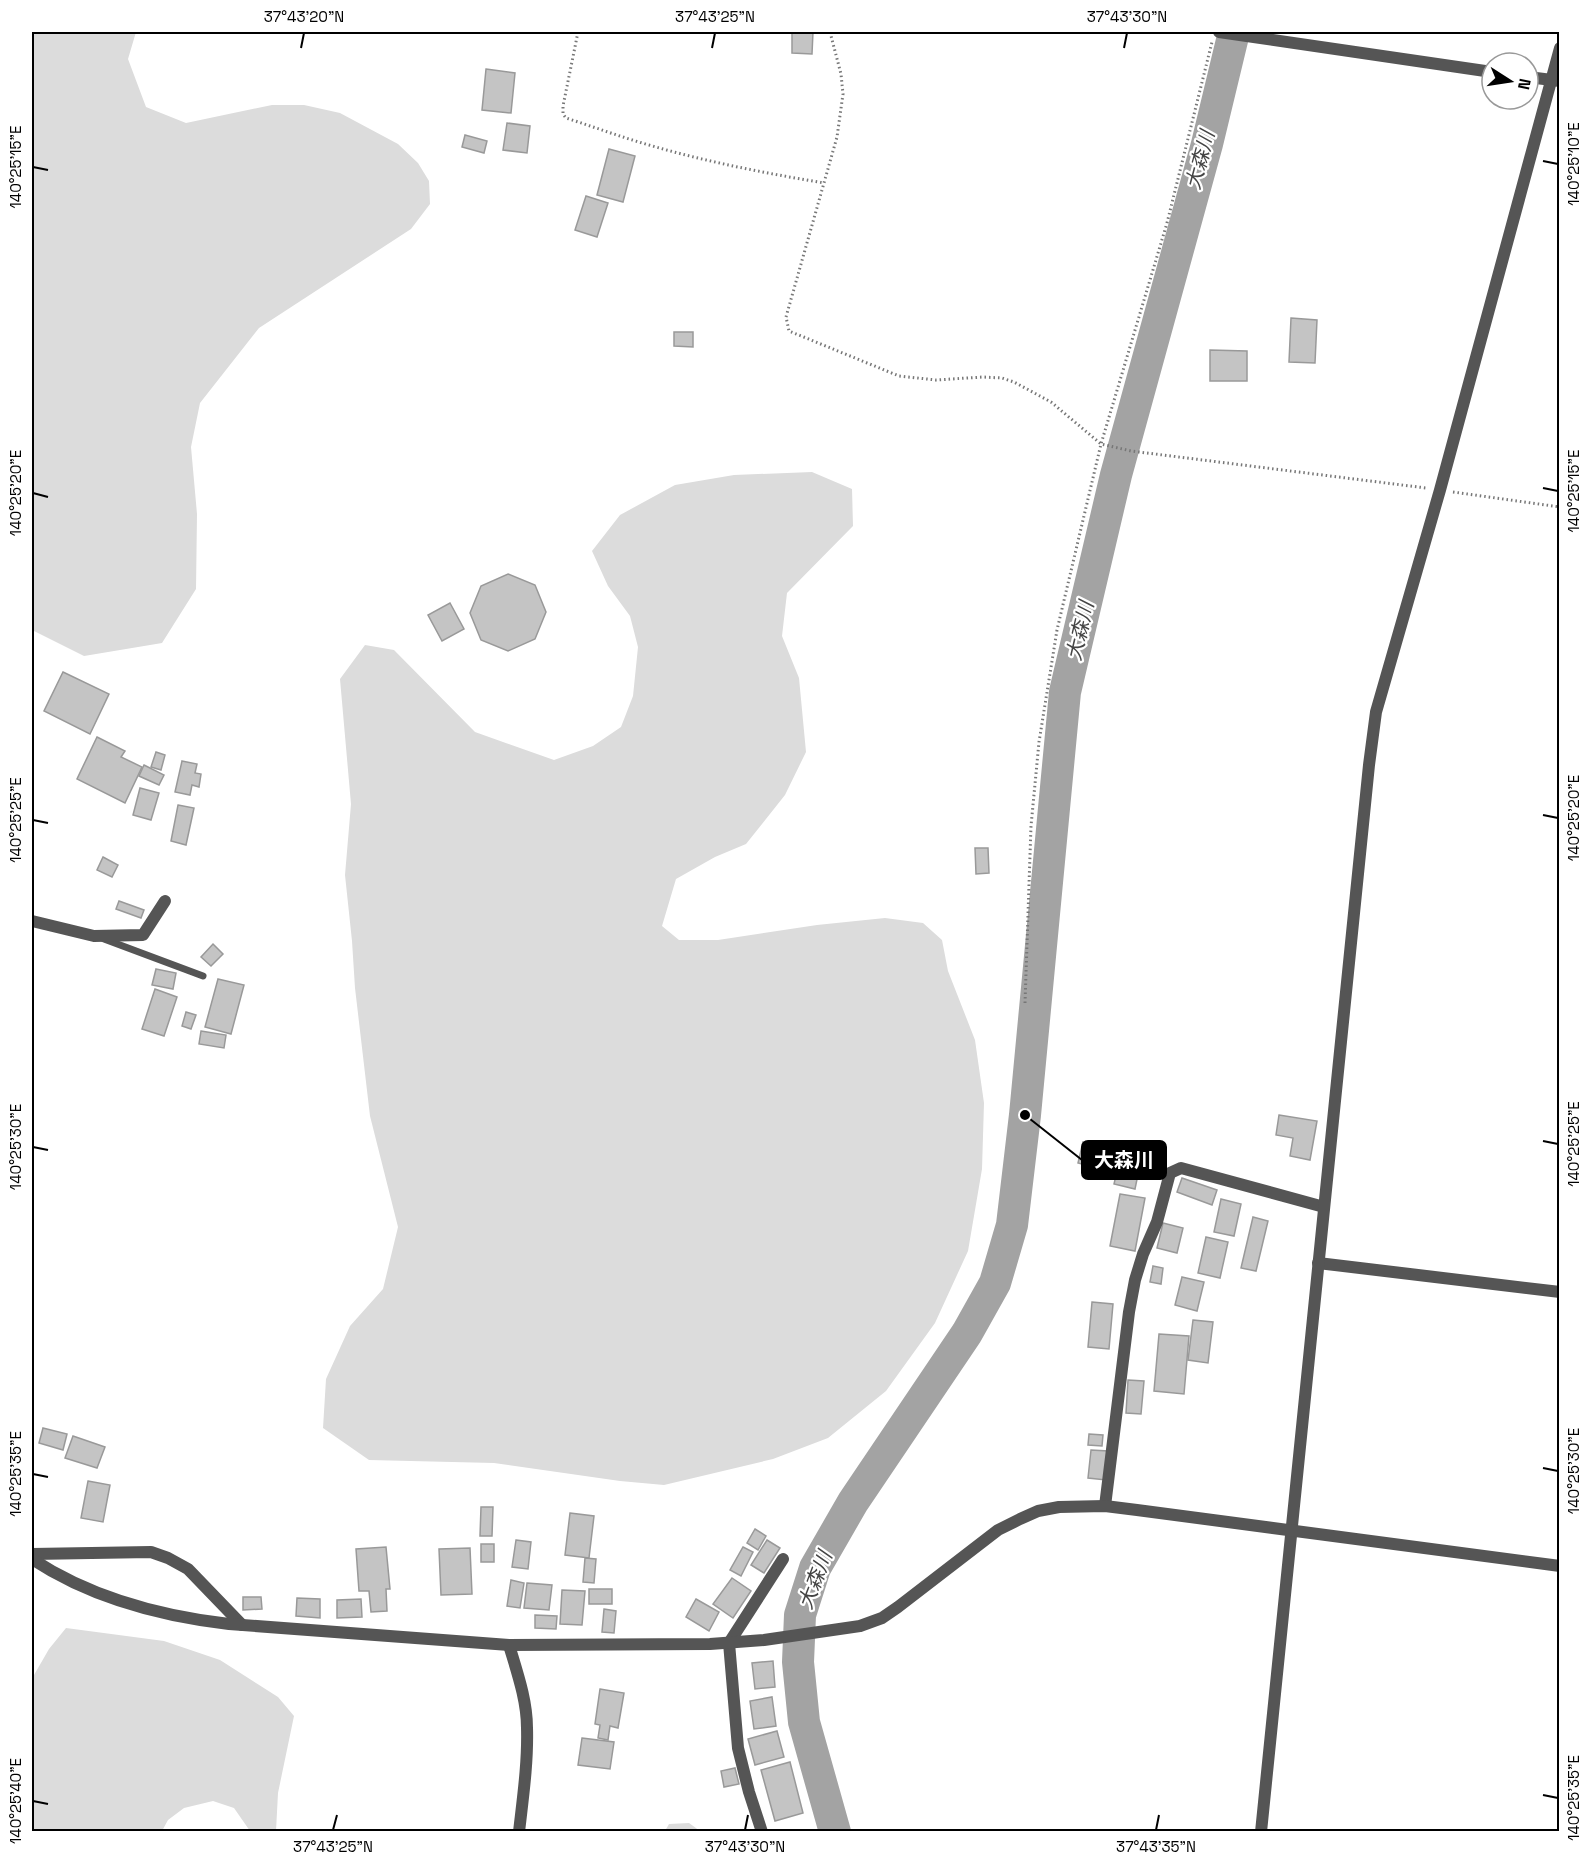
<svg xmlns="http://www.w3.org/2000/svg" width="1591" height="1863" font-family="'Space Grotesk','Noto Sans JP',sans-serif">
<style>
.green{fill:#dcdcdc}
.lines{fill:none;stroke-linecap:round;stroke-linejoin:round}
.river{stroke:#a3a3a3;stroke-width:32}
.building{fill:#c4c4c4;stroke:#999;stroke-width:1.5}
.path{stroke:#777;stroke-width:3;stroke-dasharray:1.5 3;stroke-linecap:butt}
.service{stroke:#555;stroke-width:7}
.minor{stroke:#555;stroke-width:12}
.tertiary{stroke:#555;stroke-width:12}
.ticks{fill:none;stroke:#000;stroke-width:2}
.labels{text-anchor:middle;stroke-width:4.5;stroke-linejoin:round;paint-order:stroke}
.water-label{font-size:20px;font-style:italic;fill:#444;stroke:#fff}
.leader{fill:none;stroke:#000;stroke-width:2}
.callout-dot{fill:#000;stroke:#fff;stroke-width:2}
.callout{fill:#000;stroke:#000;stroke-width:2}
.callout-label{font-size:20px;text-anchor:middle;font-weight:bold;fill:#fff}
.neatline{fill:none;stroke:#000;stroke-width:2}
.ticks-label{font-size:15px;text-anchor:middle;fill:#000}
</style>
<rect width="100%" height="100%" fill="#fff"/>
<g class="green">
<path d="M32,32H136L128,59L146,107L186,123L272,105H304L340,113L398,144L418,163L429,181L430,204L411,229L259,328L200,403L191,447L197,514L196,589L162,643L84,656L32,630Z"/>
<path d="M812,472L852,489L853,526L787,593L782,636L799,678L806,752L785,795L746,844L715,857L676,879L662,926L679,940H718L817,925L885,918L923,923L942,940L948,971L975,1040L984,1103L982,1169L968,1251L935,1323L886,1391L828,1438L773,1459L664,1485L620,1481L494,1463L369,1460L323,1428L326,1379L350,1326L383,1289L398,1227L370,1116L355,988L352,941L345,875L351,804L340,679L365,645L394,650L475,732L554,760L593,746L621,727L633,696L638,647L630,616L608,586L592,551L620,515L675,485L734,475Z"/>
<path d="M66,1628L164,1641L220,1660L278,1697L294,1716L278,1793L276,1831H250L234,1808L213,1801L184,1808L168,1820L162,1831H32V1677L34,1675L49,1649Z"/>
<path d="M689,1823L700,1831H665L669,1824Z"/>
</g>
<g class="lines">
<path class="river" d="M835,1832L804,1722L798,1662L800,1615L815,1568L853,1502L967,1333L995,1283L1012,1225L1025,1115L1065,692L1116,475L1207,144L1234,32"/>
</g>
<g class="building">
<path d="M792,32H813L812,54L792,53Z"/>
<path d="M486,69L515,73L511,113L482,110Z"/>
<path d="M507,123L530,126L527,153L503,150Z"/>
<path d="M465,135L487,141L484,153L462,147Z"/>
<path d="M609,149L635,156L623,202L597,195Z"/>
<path d="M586,196L608,203L597,237L575,230Z"/>
<path d="M1291,318L1317,320L1315,363L1289,362Z"/>
<path d="M674,332H693V347L674,346Z"/>
<path d="M1210,350L1247,351V381H1210Z"/>
<path d="M508,574L535,585L546,612L535,639L508,651L481,640L470,613L481,586Z"/>
<path d="M450,603L464,629L442,641L428,615Z"/>
<path d="M63,672L109,694L90,734L44,711Z"/>
<path d="M97,737L125,751L121,757L142,767L125,803L77,779Z"/>
<path d="M156,752L165,755L161,770L151,767Z"/>
<path d="M182,761L197,764L195,773L201,774L199,787L192,785L190,795L175,792Z"/>
<path d="M144,765L164,775L159,785L139,776Z"/>
<path d="M140,788L159,793L151,820L133,815Z"/>
<path d="M178,805L194,808L186,845L171,841Z"/>
<path d="M975,848H988L989,873L976,874Z"/>
<path d="M103,857L118,865L112,877L97,870Z"/>
<path d="M119,901L144,910L141,918L116,909Z"/>
<path d="M213,944L223,954L211,966L201,957Z"/>
<path d="M156,969L176,973L173,989L152,985Z"/>
<path d="M218,979L244,985L231,1034L205,1027Z"/>
<path d="M155,989L177,997L164,1036L142,1029Z"/>
<path d="M186,1012L196,1015L191,1029L182,1026Z"/>
<path d="M201,1031L226,1035L224,1048L199,1044Z"/>
<path d="M1279,1115L1317,1121L1310,1160L1290,1156L1293,1138L1276,1135Z"/>
<path d="M1083,1142L1114,1150L1109,1171L1078,1163Z"/>
<path d="M1122,1150L1142,1155L1135,1189L1114,1184Z"/>
<path d="M1182,1178L1217,1190L1212,1205L1177,1192Z"/>
<path d="M1120,1194L1145,1198L1135,1251L1110,1246Z"/>
<path d="M1221,1199L1241,1204L1234,1236L1214,1232Z"/>
<path d="M1253,1217L1268,1221L1256,1271L1241,1268Z"/>
<path d="M1163,1223L1183,1228L1177,1253L1157,1248Z"/>
<path d="M1206,1237L1228,1242L1220,1278L1198,1273Z"/>
<path d="M1153,1266L1163,1268L1161,1284L1150,1282Z"/>
<path d="M1182,1277L1204,1282L1197,1311L1175,1305Z"/>
<path d="M1092,1302L1113,1304L1109,1349L1088,1347Z"/>
<path d="M1193,1320L1213,1322L1208,1363L1188,1360Z"/>
<path d="M1159,1334L1189,1336L1184,1394L1154,1391Z"/>
<path d="M1128,1380L1144,1381L1141,1414L1126,1413Z"/>
<path d="M43,1428L67,1434L63,1450L39,1443Z"/>
<path d="M1089,1434L1103,1435L1102,1446L1088,1445Z"/>
<path d="M73,1436L105,1447L97,1468L65,1458Z"/>
<path d="M1091,1450L1108,1451L1106,1480L1088,1478Z"/>
<path d="M88,1481L110,1485L103,1522L81,1518Z"/>
<path d="M481,1507H493L492,1536H480Z"/>
<path d="M570,1513L594,1516L589,1558L565,1555Z"/>
<path d="M755,1529L766,1536L758,1550L747,1543Z"/>
<path d="M516,1540L531,1542L528,1569L512,1567Z"/>
<path d="M767,1540L780,1548L764,1573L751,1565Z"/>
<rect x="481" y="1544" width="13" height="18"/>
<path d="M386,1547L390,1589H386L387,1611L371,1612L369,1591H359L356,1549Z"/>
<path d="M743,1547L753,1552L741,1576L730,1570Z"/>
<path d="M470,1548L472,1594L441,1595L439,1549Z"/>
<path d="M585,1558L596,1559L594,1583L583,1582Z"/>
<path d="M732,1578L751,1591L733,1618L713,1604Z"/>
<path d="M511,1580L524,1583L520,1608L507,1606Z"/>
<path d="M527,1583L552,1585L549,1610L524,1608Z"/>
<rect x="589" y="1589" width="23" height="15"/>
<path d="M562,1590L585,1591L582,1625L560,1624Z"/>
<path d="M243,1597H261L262,1609L243,1610Z"/>
<path d="M297,1598L320,1599V1618L296,1616Z"/>
<path d="M361,1599L362,1617L337,1618V1600Z"/>
<path d="M696,1599L719,1612L709,1631L686,1617Z"/>
<path d="M604,1609L616,1611L614,1633L602,1632Z"/>
<path d="M535,1615L557,1616L556,1629L535,1628Z"/>
<path d="M773,1661L775,1687L755,1689L752,1663Z"/>
<path d="M600,1689L624,1693L618,1728L610,1726L608,1740L598,1738L600,1725L595,1724Z"/>
<path d="M772,1697L776,1726L754,1729L750,1701Z"/>
<path d="M777,1731L784,1757L755,1765L748,1739Z"/>
<path d="M582,1738L614,1742L610,1769L578,1765Z"/>
<path d="M790,1762L803,1813L775,1821L761,1770Z"/>
<path d="M735,1768L739,1784L724,1787L721,1771Z"/>
</g>
<g class="lines">
<g class="path">
<path d="M578,32L563,106V114L566,118C594,127 621,137 649,145C707,162 765,173 824,183"/>
<path d="M830,32L841,74L843,94L837,137L786,317L789,331L899,376L936,380L983,377L1002,378L1014,382L1051,402L1101,444L1131,451L1426,488"/>
<path d="M1453,492L1560,507"/>
<path d="M1025,1003L1031,826L1039,742L1057,630L1101,444L1167,223L1212,42"/>
</g>
<path class="service" d="M104,939L203,976"/>
<g class="minor">
<path d="M1219,32L1492,72"/>
<path d="M1528,77L1560,81"/>
<path d="M32,921L94,936L143,935L165,901"/>
<path d="M1318,1263L1560,1292"/>
<path d="M1105,1506L1129,1312L1135,1280L1143,1254L1157,1222L1170,1173L1181,1168L1324,1207"/>
<path d="M32,1554L151,1552L168,1558L188,1569L242,1625"/>
<path d="M509,1645C517,1672 527,1700 527,1728C528,1762 523,1797 519,1832"/>
<path d="M762,1832L749,1792L738,1748L729,1643L783,1559"/>
<path d="M1261,1832L1369,765L1376,712L1440,490L1560,48"/>
</g>
<path class="tertiary" d="M32,1559C91,1598 160,1616 229,1624L509,1645L710,1644L764,1640L860,1626L882,1618L898,1607L998,1530L1020,1519L1038,1511L1059,1507L1105,1506L1137,1510L1560,1566"/>
</g>
<path class="ticks" d="M301,48L304,33M712,48L715,33M1124,48L1127,33M1543,161L1558,164M33,167L48,170M1543,488L1558,491M33,493L48,497M1543,815L1558,818M33,820L48,823M1543,1141L1558,1144M33,1147L48,1150M1543,1468L1558,1471M33,1474L48,1477M1543,1795L1558,1798M33,1801L48,1804M333,1830L337,1815M745,1830L748,1815M1156,1830L1159,1815"/>
<g class="labels">
<g class="water-label">
<text transform="translate(1200 160) rotate(-75)" y="7">大森川</text>
<text transform="translate(1080 631) rotate(-77)" y="7">大森川</text>
<text transform="translate(815 1580) rotate(-69)" y="7">大森川</text>
</g>
</g>
<path class="leader" d="M1025 1115L1082 1160"/>
<circle class="callout-dot" cx="1025" cy="1115" r="6"/>
<rect class="callout" x="1082" y="1141" width="84" height="38" rx="6"/>
<g class="callout-label">
<text x="1124" y="1167">大森川</text>
</g>
<rect width="1591" height="1863" fill="none" stroke="#ffffff" stroke-width="66"/>
<g transform="translate(1510 81) rotate(102)"><circle r="28" fill="#ffffff" stroke="#999999" stroke-width="1.5"/>
<path d="M0-4.5L10 22L0 15L-10 22Z" fill="#000000"/>
<text y="-9" font-size="16" font-weight="bold" text-anchor="middle" fill="#000000">N</text>
</g>
<rect x="33" y="33" width="1525" height="1797" class="neatline"/>
<g class="ticks-label">
<text x="304" y="22">37°43'20"N</text>
<text x="715" y="22">37°43'25"N</text>
<text x="1127" y="22">37°43'30"N</text>
<text transform="translate(1574 164) rotate(-90)" y="5">140°25'10"E</text>
<text transform="translate(16 167) rotate(-90)" y="5">140°25'15"E</text>
<text transform="translate(1574 491) rotate(-90)" y="5">140°25'15"E</text>
<text transform="translate(16 493) rotate(-90)" y="5">140°25'20"E</text>
<text transform="translate(1574 818) rotate(-90)" y="5">140°25'20"E</text>
<text transform="translate(16 820) rotate(-90)" y="5">140°25'25"E</text>
<text transform="translate(1574 1144) rotate(-90)" y="5">140°25'25"E</text>
<text transform="translate(16 1147) rotate(-90)" y="5">140°25'30"E</text>
<text transform="translate(1574 1471) rotate(-90)" y="5">140°25'30"E</text>
<text transform="translate(16 1474) rotate(-90)" y="5">140°25'35"E</text>
<text transform="translate(1574 1798) rotate(-90)" y="5">140°25'35"E</text>
<text transform="translate(16 1801) rotate(-90)" y="5">140°25'40"E</text>
<text x="333" y="1852">37°43'25"N</text>
<text x="745" y="1852">37°43'30"N</text>
<text x="1156" y="1852">37°43'35"N</text>
</g>
</svg>
